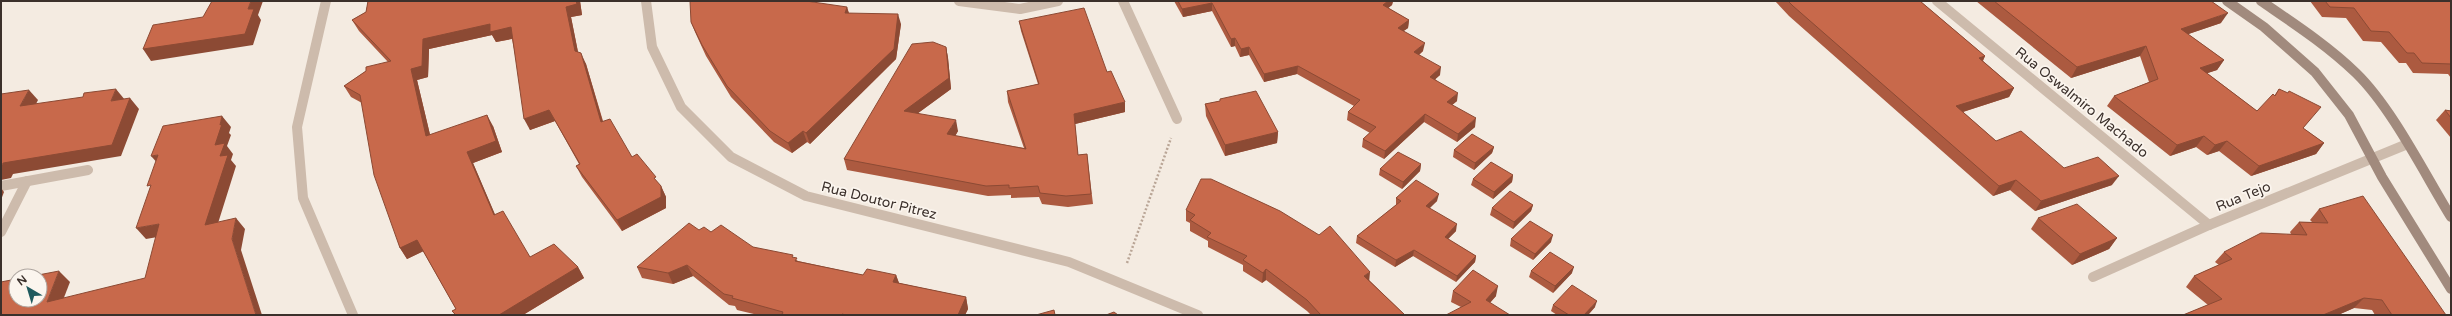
<svg xmlns="http://www.w3.org/2000/svg" width="2452" height="316" font-family="'Varela Round',sans-serif">
<style>
.lines{fill:none;stroke-linecap:round;stroke-linejoin:round}
.path{stroke:#b9a596;stroke-width:2.5;stroke-dasharray:2 2;stroke-linecap:butt}
.street{stroke:#cdbbac;stroke-width:10}
.secondary{stroke:#a18a7d;stroke-width:10}
.wall{fill:#ac5a40}
.shaded-wall{fill:#8c4a34}
.building{fill:#c8694b;stroke:#8c4a34}
.labels{text-anchor:middle;stroke-width:3.5;stroke-linejoin:round;paint-order:stroke}
.street-label{font-size:14px;fill:#3b302b;stroke:#fbf5ee}
</style>
<rect width="100%" height="100%" fill="#f4ebe1"/>
<g class="lines">
<path class="path" d="M1127,263L1171,138"/>
<g class="street">
<path d="M326,1L297,127L303,198L353,315"/>
<path d="M646,1L652,47L681,107L731,157L806,196L1069,262L1198,315"/>
<path d="M959,1L1020,9L1058,1"/>
<path d="M1123,1L1177,119"/>
<path d="M1937,1L2209,225"/>
<path d="M1,186L88,170"/>
<path d="M1,232L27,181"/>
<path d="M2093,277L2209,225L2405,145"/>
</g>
<g class="secondary">
<path d="M2227,1L2264,27L2315,72L2349,115L2382,177L2451,289"/>
<path d="M2261,1C2293,23 2327,45 2356,73C2392,108 2424,173 2451,217"/>
</g>
</g>
<g class="wall">
<path d="M368,1H580L582,15L571,17L578,52L586,64L603,121L632,157L661,186L666,197V208L622,231L582,177L576,166L579,164L555,121L530,130L512,39L496,42L492,35L429,49L428,77L417,80L430,135L493,126L502,152L473,163L495,215L530,257L578,267L584,278L523,315H455L452,311L456,309L423,251L407,259L400,248L362,103L351,97L344,86L366,71L388,62L359,31L352,20L366,12Z"/>
<path d="M1174,1H1393L1392,5L1388,8L1409,20L1408,28L1403,31L1423,51L1419,55L1440,75L1435,79L1457,101L1452,105L1475,127L1457,142L1424,122L1384,159L1362,147L1363,139L1370,133L1347,120L1348,112L1354,106L1297,74L1264,82L1249,55L1240,57L1235,46L1231,47L1212,11L1183,17Z"/>
<path d="M1775,1H1920L1985,56L1983,61L2014,88L2009,97L1963,112L1996,141L2064,168L2112,185L2035,211L2010,190L1993,196L1789,16Z"/>
<path d="M1976,1H2211L2221,23L2188,34L2224,60L2217,70L2207,73L2257,111L2274,96L2279,89L2312,117L2303,128L2324,143L2316,154L2251,176L2219,151L2207,155L2196,147L2170,156L2107,106L2114,96L2149,82L2140,56L2071,78Z"/>
<path d="M2310,1H2451V78L2448,74L2413,73L2406,63H2399L2381,42L2363,41L2346,18L2322,17Z"/>
<path d="M847,7L849,13L901,24L896,59L810,144L807,142L792,153L774,142L731,97L706,56L695,32L691,22Z"/>
<path d="M1019,21L1107,72L1125,112L1075,124L1078,155L1087,154L1093,204L1068,207L1042,204L1039,197L1011,198V195L988,196L847,170L844,159L946,47L948,58L951,89L918,113L958,131L955,136L1024,148L1008,102L1007,91L1038,84L1021,31Z"/>
<path d="M1220,99L1278,132L1277,143L1225,156L1206,116L1205,104L1220,101Z"/>
<path d="M2445,110L2451,111V138L2436,120Z"/>
<path d="M1494,147L1492,153L1474,170L1453,157L1454,150Z"/>
<path d="M1421,164L1420,171L1402,189L1379,175L1380,169Z"/>
<path d="M1513,175L1512,182L1493,199L1471,185L1473,179Z"/>
<path d="M1396,198L1437,201L1429,208L1456,231L1448,239L1476,256L1475,262L1456,282L1413,256L1395,267L1356,243L1357,236L1396,205Z"/>
<path d="M1533,205L1531,211L1513,229L1490,215L1492,208Z"/>
<path d="M2319,209L2446,315H2375L2372,310L2354,308L2338,315H2183L2208,305L2186,287L2194,276L2219,265L2215,262L2224,252L2291,234L2290,232L2299,222H2312L2310,220Z"/>
<path d="M1186,210L1369,280L1405,315H1311L1307,311L1266,280L1262,283L1243,271V265L1208,247V241L1190,231V223L1186,221Z"/>
<path d="M2038,218L2117,238L2109,249L2072,265L2031,229Z"/>
<path d="M699,230L711,232L753,247L794,258L798,261L863,275H896L899,283L966,297L968,309L965,315H758L737,310L735,306L729,305L693,276L673,284L642,278L637,267Z"/>
<path d="M1511,239L1551,242L1533,260L1510,246Z"/>
<path d="M1531,271L1572,273L1553,293L1529,277Z"/>
<path d="M1453,291L1496,296L1490,303L1461,307L1451,302Z"/>
<path d="M1553,305L1595,307L1588,315H1557L1551,311Z"/>
</g>
<g class="shaded-wall">
<path d="M251,1H263L258,15L261,20L253,45L151,61L143,49L248,9Z"/>
<path d="M576,1H580L582,15L571,17L580,62L575,51L566,7Z"/>
<path d="M1388,1H1393L1392,5L1382,13L1383,5Z"/>
<path d="M1212,3V11L1183,17L1182,9Z"/>
<path d="M847,7L850,18L845,13Z"/>
<path d="M2228,13L2221,23L2174,39L2181,29Z"/>
<path d="M898,14L901,24L896,59L810,144L806,133Z"/>
<path d="M1409,20L1408,28L1397,36L1398,28Z"/>
<path d="M490,24L511,27L516,38L496,42L492,35L429,49L428,77L417,80L433,147L426,136L411,69L423,39Z"/>
<path d="M1235,38V46L1231,47V39Z"/>
<path d="M1425,43L1423,51L1413,60L1414,52Z"/>
<path d="M2146,46L2140,56L2071,78L2077,67Z"/>
<path d="M946,47L948,58L951,89L906,122L904,111Z"/>
<path d="M1249,47V55L1240,57L1241,49Z"/>
<path d="M581,53L586,64L606,133L601,122Z"/>
<path d="M1985,56L1980,66L1979,58Z"/>
<path d="M2224,60L2217,70L2193,78L2200,68Z"/>
<path d="M1298,66L1297,74L1264,82V74Z"/>
<path d="M1441,67L1440,75L1429,85L1430,77Z"/>
<path d="M2014,88L2009,97L1950,116L1956,106Z"/>
<path d="M116,89L125,100L111,101Z"/>
<path d="M29,90L38,100L30,116L20,106Z"/>
<path d="M1458,93L1457,101L1446,110L1447,102Z"/>
<path d="M130,98L139,109L121,156L13,174L11,178L1,180V167L3,163Z"/>
<path d="M1125,102V112L1075,124L1074,114Z"/>
<path d="M549,110L555,121L530,130L524,119Z"/>
<path d="M1425,114L1424,122L1384,159L1385,151Z"/>
<path d="M487,115L493,126L502,152L473,163L500,226L494,215L467,152Z"/>
<path d="M222,116L231,127L229,133L231,135L227,146L233,154L231,160L236,166L214,236L205,225L220,156L215,145Z"/>
<path d="M1476,118L1475,127L1457,142L1458,134Z"/>
<path d="M956,120L958,131L950,145L947,134Z"/>
<path d="M803,131L807,142L792,153L788,143Z"/>
<path d="M1278,132L1277,143L1225,156V145Z"/>
<path d="M2204,136L2196,147L2170,156L2177,145Z"/>
<path d="M2227,141L2219,151L2207,155L2215,145Z"/>
<path d="M2324,143L2316,154L2251,176L2259,166Z"/>
<path d="M1494,147L1492,153L1474,170L1475,163Z"/>
<path d="M158,155L161,167L151,156Z"/>
<path d="M1421,164L1420,171L1402,189L1403,182Z"/>
<path d="M1513,175L1512,182L1493,199L1494,192Z"/>
<path d="M2119,176L2112,185L2035,211L2041,201Z"/>
<path d="M2016,180L2010,190L1993,196L1999,186Z"/>
<path d="M661,186L666,197V208L622,231L617,220Z"/>
<path d="M1,188L4,192L1,200Z"/>
<path d="M1439,194L1437,201L1425,213L1426,206Z"/>
<path d="M1533,205L1531,211L1513,229L1514,222Z"/>
<path d="M236,218L245,229L241,250L262,315H256L232,239Z"/>
<path d="M159,224L169,235L146,239L136,228Z"/>
<path d="M1457,224L1456,231L1443,244L1445,237Z"/>
<path d="M1553,235L1551,242L1533,260L1535,254Z"/>
<path d="M2117,238L2109,249L2072,265L2080,254Z"/>
<path d="M417,240L424,251L407,259L400,248Z"/>
<path d="M1414,250L1413,256L1395,267L1396,260Z"/>
<path d="M1476,256L1475,262L1456,282L1457,276Z"/>
<path d="M687,265L693,276L673,284L668,273Z"/>
<path d="M578,267L584,278L523,315H499Z"/>
<path d="M1574,267L1572,273L1553,293L1555,286Z"/>
<path d="M1266,269V280L1262,283L1263,273Z"/>
<path d="M59,271L70,282L58,313L47,302Z"/>
<path d="M1370,272L1369,283L1364,276Z"/>
<path d="M896,275L900,286L893,282Z"/>
<path d="M1498,286L1496,296L1483,310L1486,300Z"/>
<path d="M966,297L968,309L965,315H958Z"/>
<path d="M2364,298L2354,308L2338,315H2323Z"/>
<path d="M1597,301L1595,307L1588,315H1584Z"/>
</g>
<g class="building">
<path d="M212,1H251L248,9H254L245,34L143,49L153,25L203,17Z"/>
<path d="M368,1H576L577,4L566,7L575,51L581,53L601,122L610,119L632,157L637,154L656,177L654,178L661,186V197L617,220L576,166L580,164L549,110L524,119L511,27L490,32V24L423,39L422,66L411,69L426,136L487,115L496,141L467,152L494,215L503,211L530,257L554,244L578,267L499,315H456L452,311L456,309L417,240L400,248L374,175L360,95L344,86L366,71V67L391,61L352,20L366,12Z"/>
<path d="M690,1H806L847,7L845,13L898,14L894,49L806,133L803,131L788,143L770,131L727,86L702,45L691,22Z"/>
<path d="M1178,1H1388L1383,5L1409,20L1398,28L1425,43L1414,52L1441,67L1430,77L1458,93L1447,102L1476,118L1458,134L1425,114L1385,151L1363,139L1376,127L1348,112L1360,100L1298,66L1264,74L1249,47L1241,49L1235,38L1231,39L1212,3L1182,9Z"/>
<path d="M1788,1H1920L1985,56L1979,58L2014,88L1956,106L1996,141L2021,131L2064,168L2098,157L2119,176L2041,201L2016,180L1999,186L1793,6Z"/>
<path d="M1994,1H2211L2228,13L2181,29L2224,60L2200,68L2257,111L2273,94L2275,96L2279,89L2288,93L2289,91L2321,107L2303,128L2324,143L2259,166L2227,141L2215,145L2204,136L2177,145L2114,96L2158,79L2146,46L2077,67Z"/>
<path d="M2325,1H2451V64L2422,63L2414,53H2407L2389,32L2371,31L2354,8L2330,7Z"/>
<path d="M1084,8L1107,72L1111,71L1125,102L1074,114L1078,155L1087,154L1091,194L1066,196L1040,193L1038,186L1009,188V185L986,186L844,159L912,44L933,42L946,47L949,78L904,111L956,120L947,134L1026,149L1007,91L1039,84L1019,21Z"/>
<path d="M116,89L111,101L130,98L112,145L3,163L1,167V94L29,90L20,106L83,97L84,93Z"/>
<path d="M1256,91L1278,132L1225,145L1205,104L1220,101V99Z"/>
<path d="M2445,110L2451,111V118Z"/>
<path d="M222,116L220,125L222,124L215,145L225,143L220,156L228,155L205,225L236,218L232,239L256,315H1V282L16,279V300H40V276H33L59,271L47,302L145,278L159,224L136,228L151,185L147,186L158,155L151,156L163,126Z"/>
<path d="M1472,134L1494,147L1475,163L1454,150Z"/>
<path d="M1398,152L1421,164L1403,182L1380,169Z"/>
<path d="M1491,162L1513,175L1494,192L1473,179Z"/>
<path d="M1201,179H1211L1280,211L1319,235L1330,226L1370,272L1364,276L1405,315H1321L1307,300L1266,269L1263,273L1243,260L1247,256L1207,237L1211,233L1190,220L1195,215L1186,210Z"/>
<path d="M1416,180L1439,194L1426,206L1457,224L1445,237L1476,256L1457,276L1414,250L1396,260L1357,236L1401,201L1396,198Z"/>
<path d="M1510,191L1533,205L1514,222L1492,208Z"/>
<path d="M2363,196L2446,315H2392L2382,300L2364,298L2323,315H2183L2222,299L2194,276L2232,259L2224,252L2261,233L2307,235L2299,222L2328,223L2319,209Z"/>
<path d="M2077,204L2117,238L2080,254L2038,218Z"/>
<path d="M1530,221L1553,235L1535,254L1511,239Z"/>
<path d="M689,223L699,230L704,227L711,232L721,225L753,247L793,255L792,257L797,258L795,261L863,275L867,269L896,275L893,282L966,297L958,315H846L842,314L841,315H786L782,314L783,312L732,298L733,296L724,294L687,265L668,273L637,267Z"/>
<path d="M1550,252L1574,267L1555,286L1531,271Z"/>
<path d="M1473,270L1498,286L1486,300L1510,315H1446L1471,302L1453,291Z"/>
<path d="M1572,285L1597,301L1584,315H1569L1553,305Z"/>
<path d="M1054,310L1055,315H1036Z"/>
<path d="M1114,312L1118,315H1106Z"/>
</g>
<g class="labels">
<g class="street-label">
<text transform="translate(2082 102) rotate(39)" y="5">Rua Oswalmiro Machado</text>
<text transform="translate(2243 196) rotate(-22)" y="5">Rua Tejo</text>
<text transform="translate(879 200) rotate(14)" y="5">Rua Doutor Pitrez</text>
</g>
</g>
<rect width="2452" height="316" fill="none" stroke="#3b302b" stroke-width="4"/>
<g transform="translate(28 288) rotate(322)"><circle r="19" fill="#fbf5ee" stroke="#aea6a0"/>
<path d="M0-3L7 15L0 10L-7 15Z" fill="#1f5a5e"/>
<text y="-6" font-size="11" font-weight="bold" text-anchor="middle" fill="#3b302b">N</text>
</g>
</svg>
